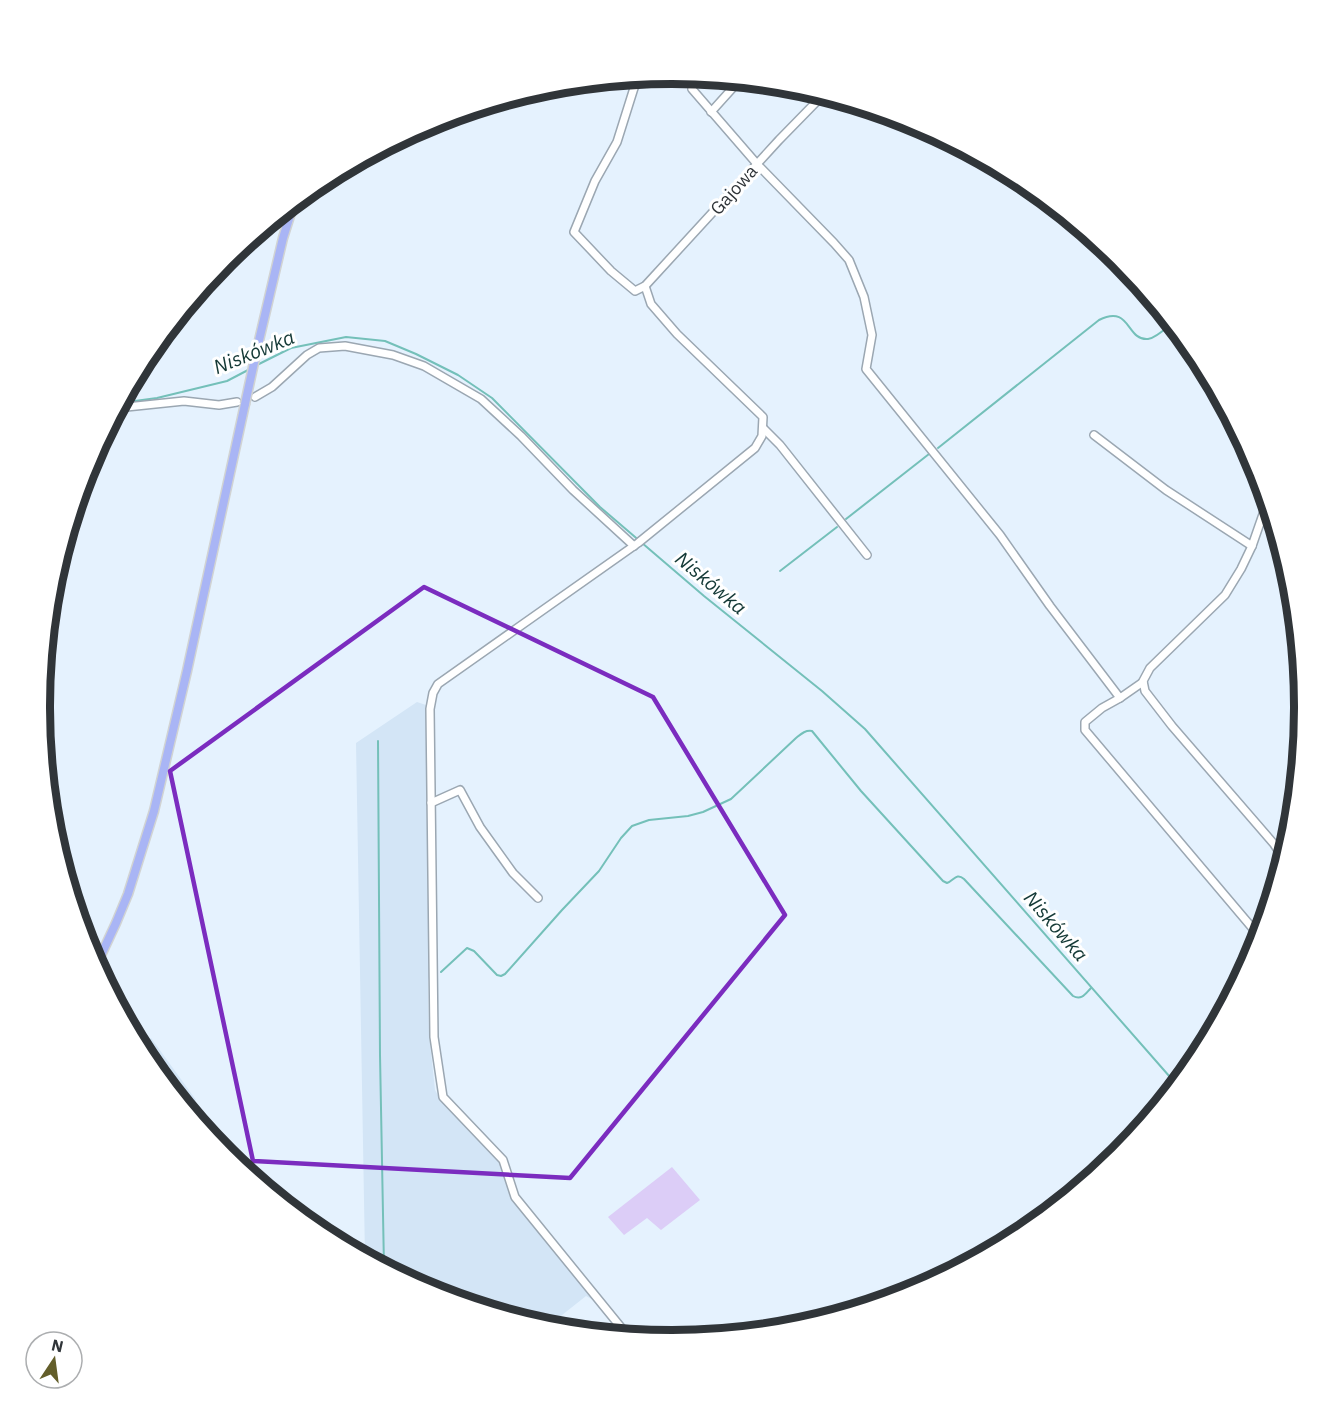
<svg xmlns="http://www.w3.org/2000/svg" width="1344" height="1414" font-family="'IBM Plex Sans',sans-serif">
<style>
.built{fill:#d3e5f6}
.green{fill:#dccdf7}
.lines{fill:none;stroke-linecap:round;stroke-linejoin:round}
.stream{stroke:#74c0b9;stroke-width:2}
.minor-casing{stroke:#9ba7b2;stroke-width:10}
.major-casing{stroke:#d1d3d3;stroke-width:11}
.minor{stroke:#fff;stroke-width:7}
.major{stroke:#a9b5f5;stroke-width:8}
.major-bridge-casing{stroke:#d1d3d3;stroke-width:11;stroke-linecap:butt}
.major-bridge{stroke:#a9b5f5;stroke-width:8}
.marked{fill:none;stroke:#7b2cbf;stroke-width:4.5;stroke-linejoin:round}
.labels{text-anchor:middle;stroke-width:6;stroke-linejoin:round;paint-order:stroke}
.street-label{font-size:18px;fill:#303539;stroke:#fff}
.water-label{font-size:20px;font-style:italic;fill:#143936;stroke:#fff}
.rim{fill:none;stroke:#303539;stroke-width:8}
</style>
<rect width="100%" height="100%" fill="#e5f2fe"/>
<g class="built">
<path d="M417,702L426,705L429,977L428,981V999L429,1034L435,1090L441,1101L497,1159L502,1167L512,1196L595,1301L586,1296L547,1327L429,1292L365,1257L356,743Z"/>
<path d="M151,1038L196,1100L186,1108L146,1058L139,1046Z"/>
</g>
<path class="green" d="M672,1167L700,1200L661,1230L647,1218L624,1235L608,1217Z"/>
<g class="lines">
<g class="stream">
<path d="M421,137L427,123"/>
<path d="M255,366L291,348L346,337L385,341L416,354L458,375L492,398L600,507L704,596L822,691L865,729L1177,1085"/>
<path d="M120,403L157,398L227,381L250,369"/>
<path d="M938,448L1099,320C1131,304 1126,341 1148,339C1156,338 1166,328 1172,323"/>
<path d="M846,519L929,454"/>
<path d="M780,571L837,527"/>
<path d="M378,741L380,1055L384,1267"/>
<path d="M441,972L467,948L474,951L497,975L501,976L505,974L562,910L599,871L621,838L632,826L649,820L688,816L703,812L731,799L796,738C801,734 805,730 812,731L861,791L943,881L947,883C954,881 956,872 964,879L1073,996C1082,1001 1086,993 1091,988"/>
</g>
<g class="minor-casing">
<g id="minor">
<path d="M640,77L634,88L617,142L595,181L574,232L611,271L635,291L645,286L779,140L823,95"/>
<path d="M692,89L757,164L834,243L849,260L864,297L872,335L866,369L1000,535L1050,606L1120,698L1102,708L1085,722V730L1260,937"/>
<path d="M711,112L739,81"/>
<path d="M255,397L272,387L307,355L319,348L345,346L393,355L424,366L481,399L521,436L573,490L634,546"/>
<path d="M117,408L184,401L219,405L237,402"/>
<path d="M763,428L780,445L867,555"/>
<path d="M1094,435L1166,490L1252,546L1268,500"/>
<path d="M1252,546L1241,569L1225,595L1150,668L1143,681L1145,691L1172,726L1274,844L1284,860"/>
<path d="M1120,698L1143,682"/>
<path d="M431,803L460,790L480,827L513,873L538,898"/>
<path d="M628,1336L515,1197L503,1160L443,1097L434,1037L430,709L433,693L438,684L638,543L755,448L762,436L763,417L677,334L651,304L645,286"/>
</g>
</g>
<g class="major-casing">
<g id="major">
<path d="M257,349L283,238L294,203"/>
<path d="M96,966L116,923L128,894L154,811L187,671L245,404"/>
</g>
</g>
<use href="#minor" class="minor"/>
<use href="#major" class="major"/>
<g class="major-bridge-casing">
<path id="major-bridge" d="M245,404L257,349"/>
</g>
<use href="#major-bridge" class="major-bridge"/>
</g>
<path class="marked" d="M424,587L653,697L785,915L570,1178L253,1161L170,771Z"/>
<g class="labels">
<g class="street-label">
<text transform="translate(734 190) rotate(-48)" y="6">Gajowa</text>
</g>
<g class="water-label">
<text transform="translate(254 352) rotate(-22)" y="7">Niskówka</text>
<text transform="translate(711 583) rotate(40)" y="7">Niskówka</text>
<text transform="translate(1056 926) rotate(49)" y="7">Niskówka</text>
</g>
</g>
<path d="M0 0H1344V1414H0ZM672 84H672A622 622 0 0 1 1294 706V708A622 622 0 0 1 672 1330H672A622 622 0 0 1 50 708V706A622 622 0 0 1 672 84Z" fill="#fff" fill-rule="evenodd"/>
<path class="rim" d="M672 84H672A622 622 0 0 1 1294 706V708A622 622 0 0 1 672 1330H672A622 622 0 0 1 50 708V706A622 622 0 0 1 672 84Z"/>
<g transform="translate(54 1360) rotate(13)"><circle r="28" fill="#ffffff" stroke="#acaeb0" stroke-width="1.5"/>
<path d="M0-4.5L10 22L0 15L-10 22Z" fill="#635e2a"/>
<text y="-9" font-size="16" font-weight="bold" text-anchor="middle" fill="#303539">N</text>
</g>
</svg>
